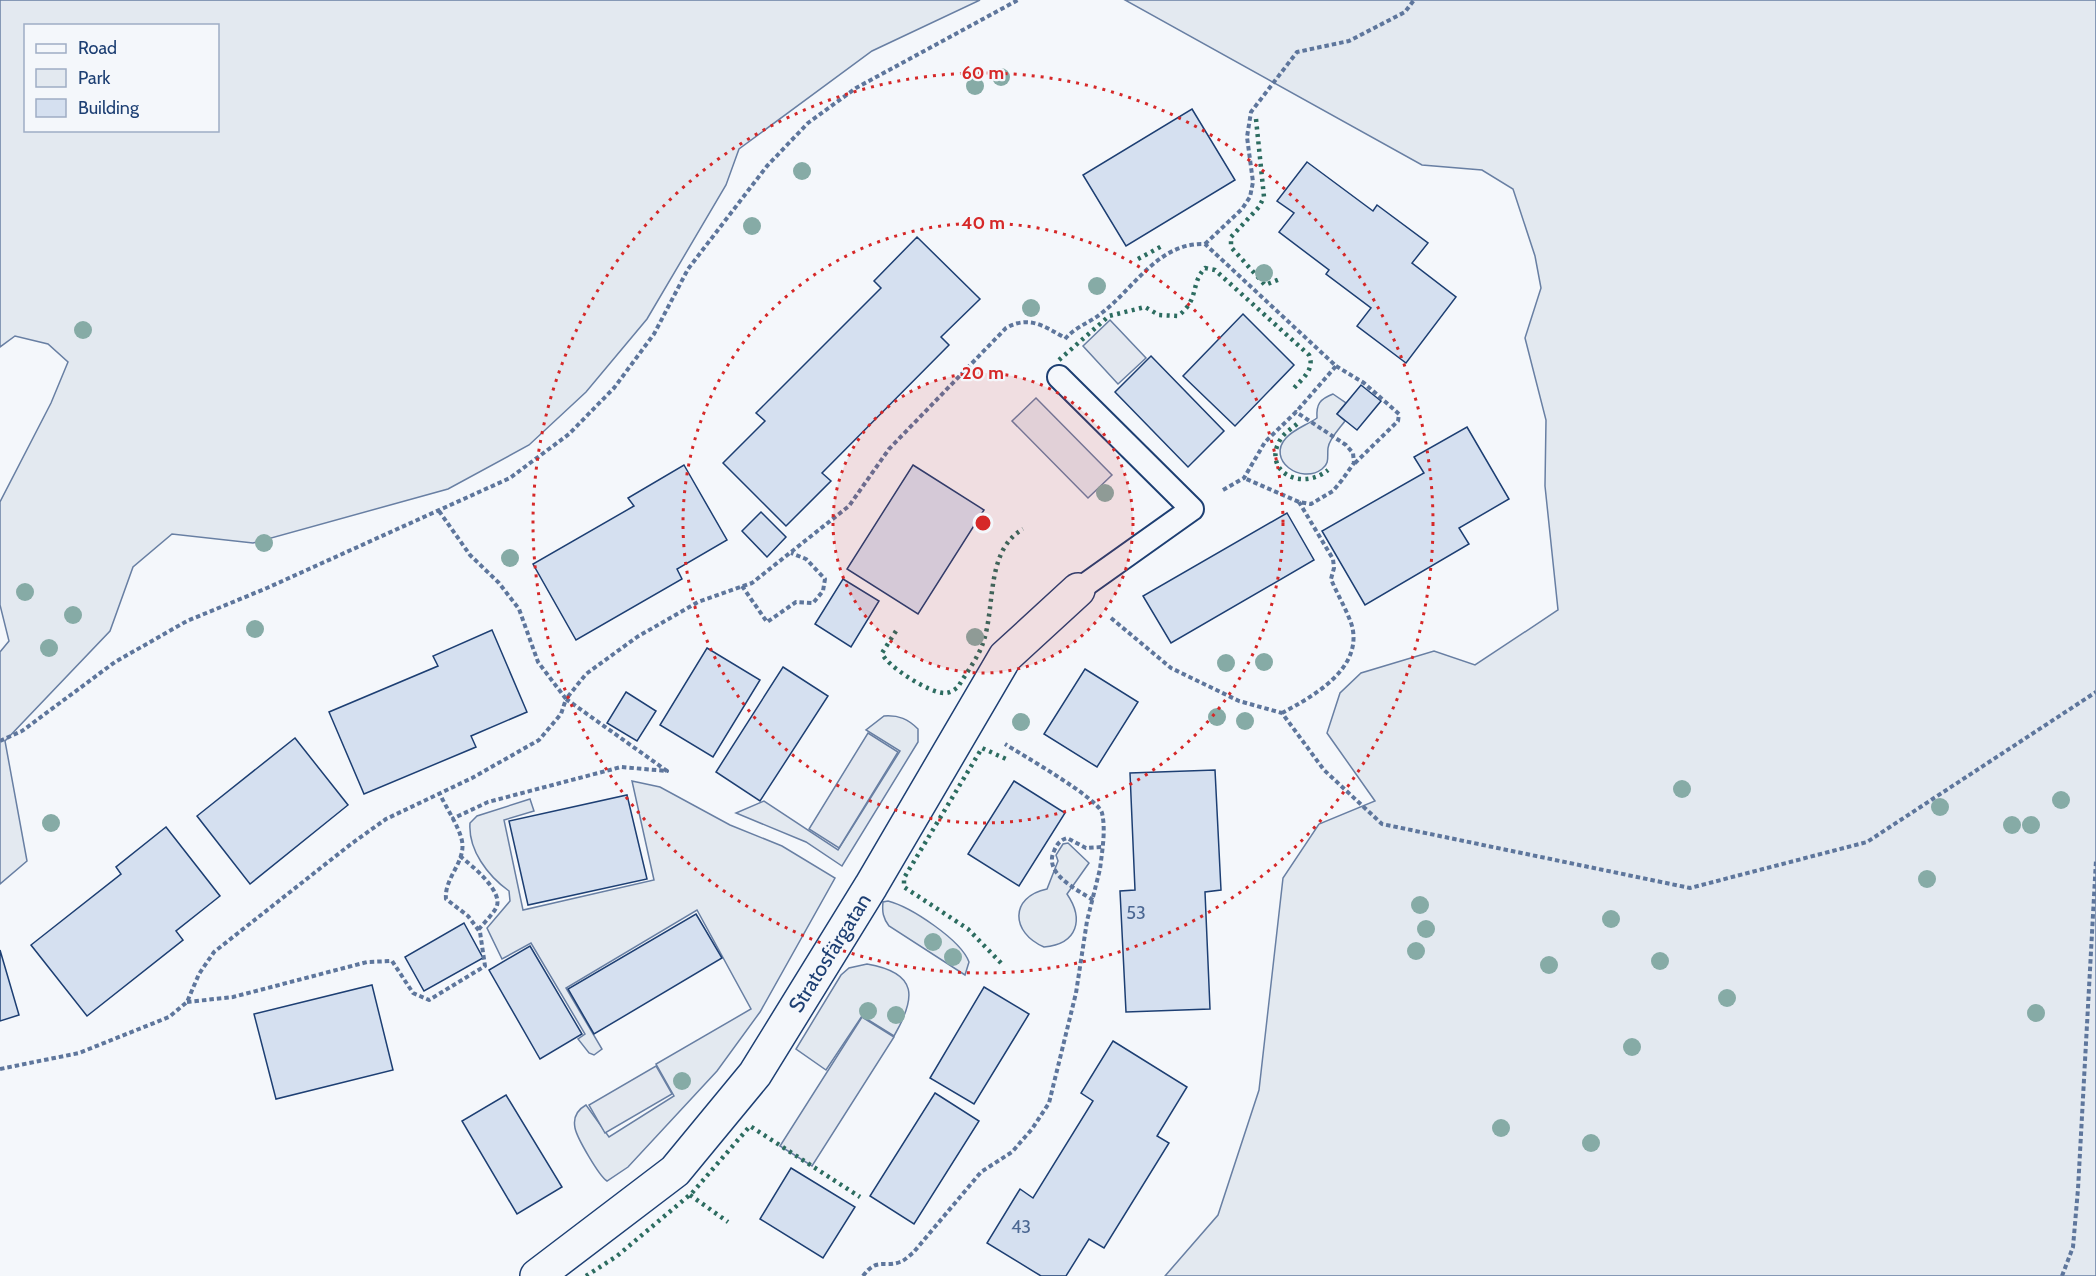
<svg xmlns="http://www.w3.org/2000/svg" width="2096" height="1276" font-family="Cabin,sans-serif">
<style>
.green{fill:#e3e9f0;stroke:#687fa3;stroke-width:1.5;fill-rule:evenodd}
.parking{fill:#e3e8f0;stroke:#687fa3;stroke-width:1.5}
.building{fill:#d5e0f0;stroke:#1d3f73;stroke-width:1.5}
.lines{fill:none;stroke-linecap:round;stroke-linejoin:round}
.lane-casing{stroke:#1d3f73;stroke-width:26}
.street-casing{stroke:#1d3f73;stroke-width:36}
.path{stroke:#5e769c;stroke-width:4;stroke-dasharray:4.5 3;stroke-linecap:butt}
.lane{stroke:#f4f7fb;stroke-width:22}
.street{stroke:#f4f7fb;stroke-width:33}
.hedge{stroke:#2c6c60;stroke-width:4.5;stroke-dasharray:3 4.5;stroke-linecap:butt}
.tree{fill:#86aba6}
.ring{fill:none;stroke:#d62828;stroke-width:3;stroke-dasharray:3 6}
.labels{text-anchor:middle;stroke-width:4.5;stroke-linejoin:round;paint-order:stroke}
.number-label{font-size:18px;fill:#4b6792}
.street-label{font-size:21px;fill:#1d3f73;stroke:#f4f7fb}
.centre{fill:#d62828;stroke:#f4f7fb;stroke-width:3}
.ring-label{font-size:18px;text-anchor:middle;font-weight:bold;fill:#d62828;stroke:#f4f7fb;stroke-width:4.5;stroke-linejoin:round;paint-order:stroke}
</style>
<rect width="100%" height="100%" fill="#f4f7fb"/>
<g class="green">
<path d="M0,0H980L872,51L739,149L726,185L647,319L586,392L529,445L448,489L253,543L172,534L133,567L110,631L5,741L27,861L0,884V652L9,641L0,605V502L51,403L68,362L48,344L15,336L0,347ZM26,26H218V130H26Z"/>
<path d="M1125,0H2096V1276H1165L1218,1215L1259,1090L1283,878L1319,824L1375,801L1327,733L1340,693L1361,673L1434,651L1475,665L1558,610L1545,486L1546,420L1525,338L1541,288L1535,256L1513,189L1482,170L1422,165Z"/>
<path d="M1333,394L1346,403L1337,414L1345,421C1340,428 1329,439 1328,448C1327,457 1330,463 1322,469C1301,485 1266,460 1286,438C1294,429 1307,425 1317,418C1316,404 1320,399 1333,394Z"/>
<path d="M884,716C899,715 908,719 918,729V742L842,866L806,842L736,813L764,801L838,850L900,751L866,730Z"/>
<path d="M632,781L660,787L730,825L782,846L835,878L760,1012L717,1071L628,1167L607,1181C599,1176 577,1138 575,1128C573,1118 577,1110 586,1105L609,1137L674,1096L656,1064L751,1009L697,910L566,988L602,1049L594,1055L589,1053L578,1039L585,1034L531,943L502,959L487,928L510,901L509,891C488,876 468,850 470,823L477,816L530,799L534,811L504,820L523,910L654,880Z"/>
<path d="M1068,843L1089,863L1067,894C1084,919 1078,944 1044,947C1011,933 1009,897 1047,889L1058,861L1056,855L1063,844Z"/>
<path d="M888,901C911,907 961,940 969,962L965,975L889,926C883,918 882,912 883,902Z"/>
<path d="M867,964C919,973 916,998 894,1036L862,1016L826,1070L796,1049L841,975L849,968Z"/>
</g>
<g class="parking">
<path d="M1110,320L1146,358L1118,384L1083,346Z"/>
<path d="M1036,398L1112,475L1088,498L1012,421Z"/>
<path d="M868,733L898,752L839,848L809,829Z"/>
<path d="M862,1017L894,1037L812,1166L780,1146Z"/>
<path d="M656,1066L672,1094L605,1133L589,1105Z"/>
</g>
<g class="building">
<path d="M1192,109L1235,180L1126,246L1083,175Z"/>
<path d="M1307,162L1373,211L1377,205L1428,243L1412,263L1456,297L1406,363L1357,326L1371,308L1326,274L1329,270L1279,232L1294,213L1277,201Z"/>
<path d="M917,237L980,299L941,337L949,345L822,473L831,481L786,526L723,463L765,421L756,413L881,288L874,281Z"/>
<path d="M1243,314L1294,365L1235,426L1183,376Z"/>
<path d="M1151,356L1224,431L1188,467L1115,392Z"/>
<path d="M1361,385L1381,401L1357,430L1337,414Z"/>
<path d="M1467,427L1509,499L1459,528L1469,544L1365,605L1322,531L1424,473L1414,457Z"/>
<path d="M684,465L727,540L677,569L682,579L576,640L533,564L634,506L628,498Z"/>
<path d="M913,465L984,510L918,614L847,569Z"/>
<path d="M761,512L786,537L767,557L742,531Z"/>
<path d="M1287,513L1314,560L1171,643L1143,596Z"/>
<path d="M843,579L879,601L851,647L815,624Z"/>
<path d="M492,630L527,712L471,736L476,747L364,794L329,712L438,666L433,656Z"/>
<path d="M707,648L760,680L713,757L660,725Z"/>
<path d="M783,667L828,696L760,801L716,772Z"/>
<path d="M1085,669L1138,702L1097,767L1044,734Z"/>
<path d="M626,692L656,711L637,741L607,723Z"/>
<path d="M295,738L348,805L250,884L197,816Z"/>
<path d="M1215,770L1221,890L1205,892L1210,1009L1126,1012L1120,891L1135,890L1130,773Z"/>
<path d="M1014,781L1065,813L1019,886L968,854Z"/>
<path d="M627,795L647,879L528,905L509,821Z"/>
<path d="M166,827L220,896L176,931L183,940L87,1016L31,945L121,874L116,867Z"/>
<path d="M696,914L722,958L594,1034L568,989Z"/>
<path d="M464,923L483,958L424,991L405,957Z"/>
<path d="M530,946L582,1034L540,1059L489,970Z"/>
<path d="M0,950L19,1015L0,1021Z"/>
<path d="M372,985L393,1070L276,1099L254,1014Z"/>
<path d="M984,987L1029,1014L974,1104L930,1078Z"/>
<path d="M1113,1041L1187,1087L1157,1136L1169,1143L1104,1248L1089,1239L1066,1276H1041L987,1243L1020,1189L1033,1198L1093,1101L1081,1093Z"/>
<path d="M935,1093L979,1121L914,1224L870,1196Z"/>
<path d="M506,1095L562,1187L517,1214L462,1121Z"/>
<path d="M791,1168L855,1207L823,1258L760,1219Z"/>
</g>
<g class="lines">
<g class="lane-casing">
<path id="lane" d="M1059,377L1192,509L1078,590"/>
</g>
<g class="street-casing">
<path id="street" d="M537,1276L675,1171L755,1074L871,886L1005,657L1078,590"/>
</g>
<g class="path">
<path d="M1205,244L1242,209L1250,197L1253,182L1247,137L1251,112L1297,52L1349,41L1405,12L1414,0"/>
<path d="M1065,339C1076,326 1090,323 1103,312C1134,288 1159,242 1205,244L1336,366L1296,412"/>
<path d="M1336,366L1364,383L1399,414L1398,421L1354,464"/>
<path d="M1223,490L1244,478L1265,442L1296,412L1346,445L1353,453L1354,463L1342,480L1333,491L1311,504L1299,502L1244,478"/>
<path d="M439,511L470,555L499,583L519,609L538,662L566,699L586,674L637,637L698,602L752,583L849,506L889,449L1006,328C1029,315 1044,326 1065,338"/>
<path d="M742,586L767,622L796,602L813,603L823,591L825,579L806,559L791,553"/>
<path d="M1111,618L1171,668L1239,701L1282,713L1324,770L1382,824L1690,888L1867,842L2096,692"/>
<path d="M1282,713C1312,697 1363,669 1352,626C1347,610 1337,594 1331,579L1334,568L1333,559L1299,502"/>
<path d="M0,741L22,731L115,662L187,621L267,588L510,478L569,434L614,388L654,334L688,269L767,166L808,123L856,88L1018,0"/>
<path d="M460,856C471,865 505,892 496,908C492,915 484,923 478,930"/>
<path d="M1093,900C1078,890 1043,874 1054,851C1057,844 1060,840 1067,838L1086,848L1103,847"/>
<path d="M187,1002L233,997L367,962L392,961L413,993L429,1000L485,966L480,932L468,916L446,899C444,878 466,862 462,841C459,826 446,808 440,794"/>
<path d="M0,1069L79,1053L169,1017L187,1002L199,974L214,952L351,844L386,819L472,778L539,740L561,714L566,699L667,771L621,767L488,802L452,819"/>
<path d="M863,1276C877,1257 884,1268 900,1262C904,1261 910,1255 913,1253L981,1172L1012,1152L1032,1129L1049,1103L1076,993L1087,921L1100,869C1102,852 1106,830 1102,813C1098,798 1022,755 1005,744"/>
<path d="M2062,1276L2073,1247L2078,1189L2096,860"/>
</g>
<use href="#lane" class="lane"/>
<use href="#street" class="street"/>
<g class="hedge">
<path d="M1256,119L1264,197L1259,207L1231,237V247L1265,285L1280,279"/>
<path d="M1138,259L1162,246"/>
<path d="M1059,360L1109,316L1145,307L1159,315L1178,316C1200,299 1190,284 1205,268L1215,270L1309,355C1315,369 1303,378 1294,388"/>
<path d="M1297,424C1291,429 1284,433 1280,440C1262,471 1301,492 1328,470"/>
<path d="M896,631L882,653C886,666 931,694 945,693C950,693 954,690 958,687C966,673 978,658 983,643C996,606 985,551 1023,529"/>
<path d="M1001,963L968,929L904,887V878L982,748L1006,759"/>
<path d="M690,1195L728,1222"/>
<path d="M586,1276L617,1256L692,1193L750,1126L860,1197"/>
</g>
</g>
<g class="tree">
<circle cx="1001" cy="77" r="9"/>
<circle cx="975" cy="86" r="9"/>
<circle cx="802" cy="171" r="9"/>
<circle cx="752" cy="226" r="9"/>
<circle cx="1264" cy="273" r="9"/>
<circle cx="1097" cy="286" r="9"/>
<circle cx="1031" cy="308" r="9"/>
<circle cx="83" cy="330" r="9"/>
<circle cx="1105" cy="493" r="9"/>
<circle cx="264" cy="543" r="9"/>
<circle cx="510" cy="558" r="9"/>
<circle cx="25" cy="592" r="9"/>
<circle cx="73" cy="615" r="9"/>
<circle cx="255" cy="629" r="9"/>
<circle cx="975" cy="637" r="9"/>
<circle cx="49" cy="648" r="9"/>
<circle cx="1264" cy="662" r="9"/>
<circle cx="1226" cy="663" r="9"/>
<circle cx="1217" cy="717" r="9"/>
<circle cx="1245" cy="721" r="9"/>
<circle cx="1021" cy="722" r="9"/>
<circle cx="1682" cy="789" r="9"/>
<circle cx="2061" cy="800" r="9"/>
<circle cx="1940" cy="807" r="9"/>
<circle cx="51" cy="823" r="9"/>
<circle cx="2012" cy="825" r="9"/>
<circle cx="2031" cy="825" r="9"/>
<circle cx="1927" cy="879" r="9"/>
<circle cx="1420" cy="905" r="9"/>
<circle cx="1611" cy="919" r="9"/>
<circle cx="1426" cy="929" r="9"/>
<circle cx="933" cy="942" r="9"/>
<circle cx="1416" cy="951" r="9"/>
<circle cx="953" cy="957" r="9"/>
<circle cx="1660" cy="961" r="9"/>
<circle cx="1549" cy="965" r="9"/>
<circle cx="1727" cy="998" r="9"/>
<circle cx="868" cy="1011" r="9"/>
<circle cx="2036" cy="1013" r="9"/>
<circle cx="896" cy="1015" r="9"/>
<circle cx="1632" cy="1047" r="9"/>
<circle cx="682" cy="1081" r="9"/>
<circle cx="1501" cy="1128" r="9"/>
<circle cx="1591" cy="1143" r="9"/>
</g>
<circle cx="983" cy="523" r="150" fill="#d62828" fill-opacity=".12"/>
<g class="ring">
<circle cx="983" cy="523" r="150"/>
<circle cx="983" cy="523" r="300"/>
<circle cx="983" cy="523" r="450"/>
</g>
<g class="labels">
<g class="number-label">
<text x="1136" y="919">53</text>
<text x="1021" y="1233">43</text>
</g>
<g class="street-label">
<text transform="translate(830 953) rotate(-58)" y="7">Stratosfärgatan</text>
</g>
</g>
<circle cx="983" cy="523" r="9" class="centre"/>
<g class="ring-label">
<text x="983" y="79">60 m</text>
<text x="983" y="229">40 m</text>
<text x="983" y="379">20 m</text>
</g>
<rect x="24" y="24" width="195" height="108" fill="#f4f7fb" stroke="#9eadc5" stroke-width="1.5"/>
<rect x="36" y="44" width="30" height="9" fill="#f4f7fb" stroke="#9eadc5" stroke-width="1.5"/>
<text x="78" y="54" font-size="18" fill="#1d3f73">Road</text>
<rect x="36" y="69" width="30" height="18" fill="#e3e9f0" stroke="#9eadc5" stroke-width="1.5"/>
<text x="78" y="84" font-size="18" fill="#1d3f73">Park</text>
<rect x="36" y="99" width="30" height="18" fill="#d5e0f0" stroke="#9eadc5" stroke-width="1.5"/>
<text x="78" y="114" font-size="18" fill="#1d3f73">Building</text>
</svg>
